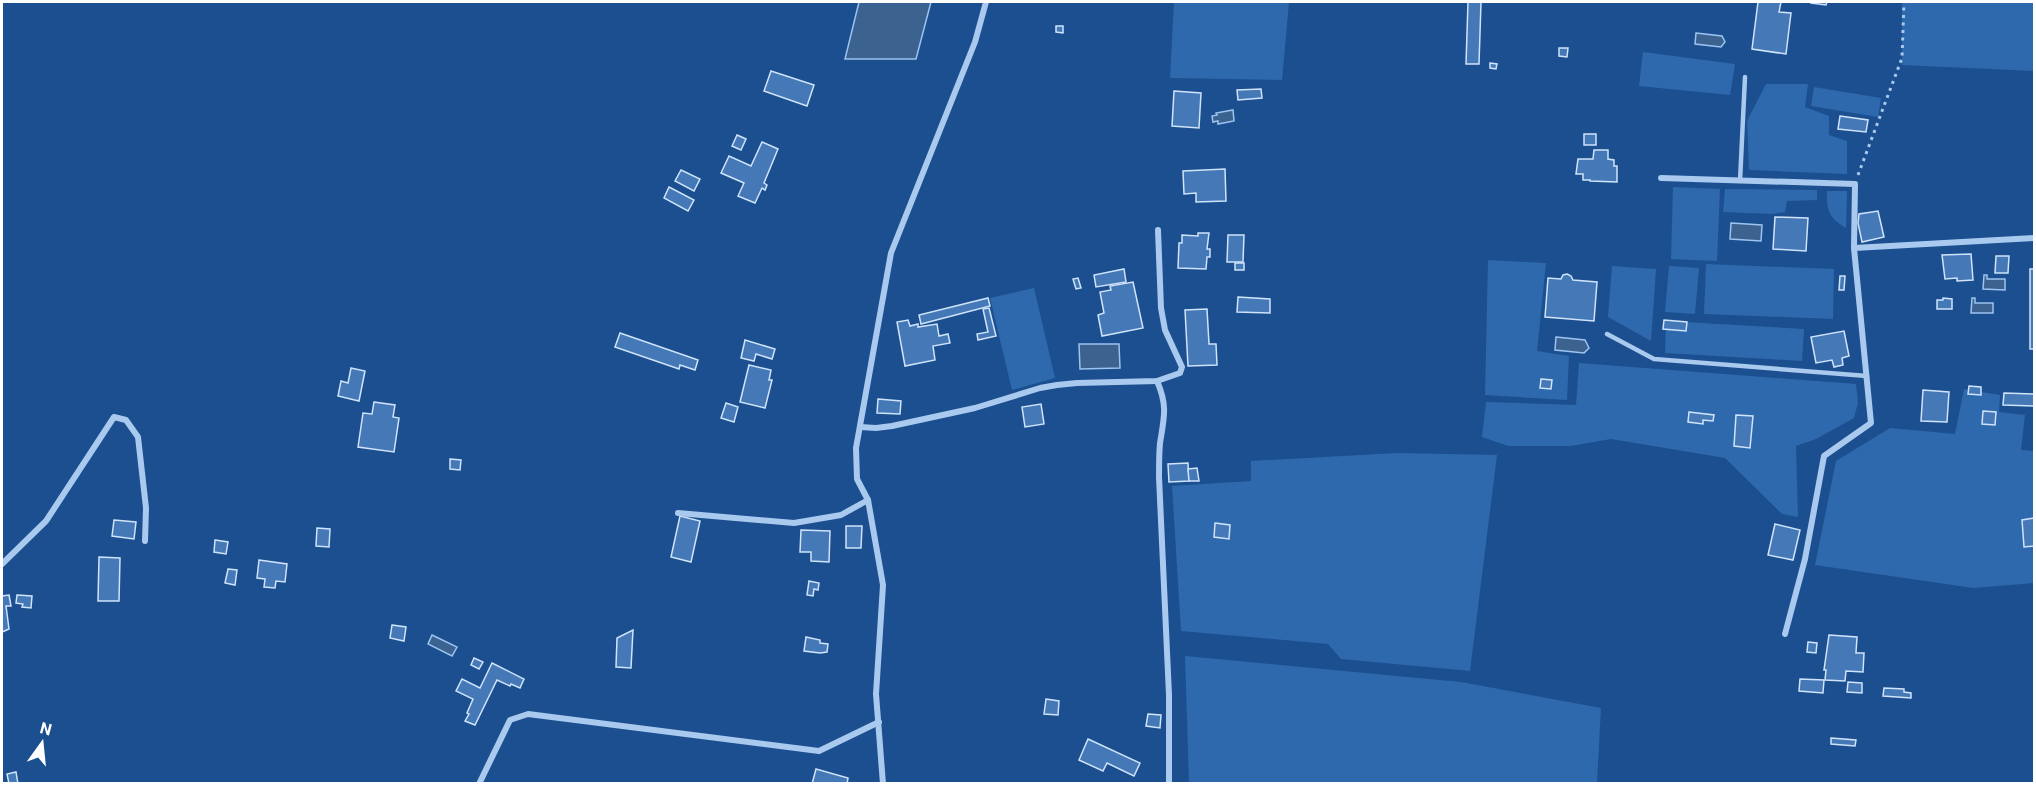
<svg xmlns="http://www.w3.org/2000/svg" width="2036" height="785" font-family="Roboto,sans-serif">
<style>
.green{fill:#2e69ad}
.water{fill:#3c6290;stroke:#9cc4f0;stroke-width:1.5}
.building{fill:#4478b7;stroke:#cfe3fa;stroke-width:1.5}
.lines{fill:none;stroke-linecap:round;stroke-linejoin:round}
.path{stroke:#a9c9ee;stroke-width:3;stroke-dasharray:3 4.5;stroke-linecap:butt}
.lane{stroke:#a9c9ee;stroke-width:4.5}
.street{stroke:#a9c9ee;stroke-width:6}
</style>
<rect width="100%" height="100%" fill="#1b4f8f"/>
<g class="green">
<path d="M1174,2H1289L1282,80L1170,78Z"/>
<path d="M1902,2H2034V71L1902,65Z"/>
<path d="M1643,52L1735,64L1730,95L1639,86Z"/>
<path d="M1766,84H1808L1805,107L1829,116V135L1847,141V174L1749,170L1747,121Z"/>
<path d="M1814,87L1881,98L1878,117L1811,106Z"/>
<path d="M1673,187L1720,189L1717,261L1671,259Z"/>
<path d="M1725,189L1817,190V200L1787,201L1785,212L1772,214L1723,212Z"/>
<path d="M1827,191H1847L1846,228C1829,218 1826,210 1827,191Z"/>
<path d="M1488,260L1546,263L1537,351L1569,356L1567,400L1485,395Z"/>
<path d="M1706,264L1834,269L1833,319L1704,314Z"/>
<path d="M1612,266L1656,269L1651,341L1608,317Z"/>
<path d="M1669,266L1699,268L1695,314L1665,312Z"/>
<path d="M1034,288L1055,378L1012,390L990,298Z"/>
<path d="M1666,321L1804,329L1802,361L1665,353Z"/>
<path d="M1579,363L1856,384L1858,403L1854,418L1816,439L1796,446L1798,517L1782,514L1725,458L1611,439L1571,446H1508L1482,437L1486,402L1576,405Z"/>
<path d="M1964,389L2000,395L1999,412L2025,415L2021,450L2034,451V583L1973,588L1815,565L1836,461L1890,428L1955,434Z"/>
<path d="M1397,453L1497,455L1470,671L1341,659L1328,644L1181,631L1172,486L1251,481V461Z"/>
<path d="M1185,656L1461,682L1601,708L1597,783H1189Z"/>
</g>
<g class="water">
<path d="M859,2H931L916,59H845Z"/>
<path d="M1696,33L1722,36L1725,42L1721,47L1695,44Z"/>
<path d="M1233,110L1234,121L1218,124V121L1213,122L1212,116L1217,115L1216,113Z"/>
<path d="M1731,223L1762,225L1761,241L1730,239Z"/>
<path d="M1984,275H1987V279H2005V290L1983,289Z"/>
<path d="M1972,298H1975V303H1993V313H1971Z"/>
<path d="M1556,337L1585,340L1589,348L1584,353L1555,350Z"/>
<path d="M1079,344H1119L1120,368L1080,369Z"/>
<path d="M432,635L457,647L452,656L428,644Z"/>
</g>
<g class="building">
<path d="M1468,2H1481L1479,64H1466Z"/>
<path d="M1758,2H1781L1779,12L1791,13L1786,54L1752,49Z"/>
<path d="M1811,2H1827L1826,5L1811,3Z"/>
<path d="M1056,26H1063V33L1056,32Z"/>
<path d="M1559,48H1568L1567,57L1559,56Z"/>
<path d="M1490,63L1497,64L1496,69L1490,68Z"/>
<path d="M771,71L814,85L807,106L764,91Z"/>
<path d="M1261,89L1262,98L1238,100L1237,90Z"/>
<path d="M1174,91L1201,93L1199,128L1172,126Z"/>
<path d="M1840,116L1868,120L1866,132L1838,129Z"/>
<rect x="1584" y="134" width="12" height="11"/>
<path d="M737,135L746,139L741,150L732,146Z"/>
<path d="M762,142L778,149L764,183L767,185L765,190L762,188L755,203L738,196L744,183L721,173L729,156L751,166Z"/>
<path d="M1594,150H1608V159L1614,160V166H1617V182L1590,181V180H1583V174H1576L1578,159H1593Z"/>
<path d="M1225,169L1226,201L1196,202V193L1184,194L1183,171Z"/>
<path d="M681,170L700,179L694,191L675,181Z"/>
<path d="M669,187L694,200L688,211L664,198Z"/>
<path d="M1878,211L1884,237L1862,242L1858,223L1859,214Z"/>
<path d="M1775,217L1808,218L1806,251L1773,249Z"/>
<path d="M1198,233H1209L1207,249H1210V257H1207L1206,269L1178,268L1179,243H1182V235L1198,236Z"/>
<path d="M1228,235H1244L1243,262H1227Z"/>
<path d="M1971,254L1973,280L1957,281V278L1945,279L1942,255Z"/>
<path d="M1996,256H2009L2008,273H1995Z"/>
<rect x="1235" y="263" width="9" height="7"/>
<path d="M1124,269L1126,282L1096,287L1094,275Z"/>
<rect x="2030" y="269" width="4" height="80"/>
<path d="M1567,274L1571,276L1573,280L1597,282L1594,321L1545,317L1548,278L1561,279L1563,275Z"/>
<path d="M1840,276H1845L1844,290H1839Z"/>
<path d="M1078,278L1081,288L1076,289L1073,279Z"/>
<path d="M1133,282L1143,328L1102,336L1098,315L1104,313L1100,292L1111,290L1110,286Z"/>
<path d="M1238,297L1270,299V313L1237,312Z"/>
<path d="M988,298L990,306L921,324L919,315Z"/>
<path d="M1943,298L1952,299V309H1937V300H1943Z"/>
<path d="M989,308L996,336L978,340L977,334L988,332L983,309Z"/>
<path d="M1207,309L1209,344H1216L1217,365L1188,366L1185,310Z"/>
<path d="M908,320L910,326L918,324V327L937,324L939,336L948,334L950,343L933,346L935,360L905,366L897,322Z"/>
<path d="M1664,320L1687,322L1686,331L1663,329Z"/>
<path d="M1844,331L1849,356L1842,358L1843,365L1834,367L1832,360L1816,363L1811,337Z"/>
<path d="M620,333L698,360L695,370L680,365L679,369L615,347Z"/>
<path d="M745,340L775,349L772,359L756,354L754,361L741,358Z"/>
<path d="M749,365L771,370L769,380H772L765,408L740,402Z"/>
<path d="M351,368L365,371L359,401L338,396L341,381L348,383Z"/>
<path d="M1541,379L1552,380L1551,389L1540,388Z"/>
<path d="M1969,386L1981,387V395L1968,394Z"/>
<path d="M1923,390L1949,392L1947,422L1921,421Z"/>
<path d="M2004,393L2034,394V406L2003,405Z"/>
<path d="M878,399L901,401L900,414L877,413Z"/>
<path d="M374,402L395,405L393,417L399,418L394,452L358,447L363,413L372,414Z"/>
<path d="M726,403L738,407L734,422L721,418Z"/>
<path d="M1041,404L1044,424L1025,427L1022,407Z"/>
<path d="M1983,411L1996,412L1995,425L1982,424Z"/>
<path d="M1689,412L1714,415L1713,421L1703,420V424L1688,422Z"/>
<path d="M1736,415L1753,416L1750,448L1734,446Z"/>
<path d="M450,459L461,460L460,470L450,469Z"/>
<path d="M1188,463L1189,481L1169,482L1168,464Z"/>
<path d="M1197,468L1199,481H1189L1188,469Z"/>
<path d="M680,516L700,521L691,562L671,557Z"/>
<path d="M2034,518V546L2024,547L2022,520Z"/>
<path d="M114,520L136,522L134,539L112,536Z"/>
<path d="M1215,523L1230,525L1229,539L1214,537Z"/>
<path d="M1775,524L1800,530L1793,560L1768,555Z"/>
<path d="M846,526H862L861,548H846Z"/>
<path d="M317,528L330,529L329,547L316,546Z"/>
<path d="M801,530L830,531L829,562L811,561V552H800Z"/>
<path d="M215,540L228,542L226,554L214,552Z"/>
<path d="M99,557L120,558L119,601H98Z"/>
<path d="M259,560L287,564L285,582L276,581L275,588L264,587L265,579L257,578Z"/>
<path d="M228,569L237,570L235,585L225,583Z"/>
<path d="M809,581L819,583L818,590L814,589L813,596L807,595Z"/>
<path d="M9,595L11,606H6L9,629L2,632V596Z"/>
<path d="M17,595L32,596L31,608L22,607L23,604L16,603Z"/>
<path d="M392,625L406,627L404,641L390,638Z"/>
<path d="M633,630L631,668L616,667L617,638Z"/>
<path d="M1829,635L1857,637L1856,653H1864L1863,672L1846,671L1845,681L1825,680L1826,670H1824Z"/>
<path d="M806,637L820,640V643L828,644L827,652L820,653L804,651Z"/>
<path d="M1808,642L1817,643L1816,653L1807,652Z"/>
<path d="M474,658L483,662L479,669L471,665Z"/>
<path d="M492,663L524,679L520,688L511,684L510,686L497,680L475,725L465,721L469,714L467,713L473,699L456,691L462,679L480,688Z"/>
<path d="M1800,679L1824,680L1823,693L1799,691Z"/>
<path d="M1848,682L1862,683V693L1847,692Z"/>
<path d="M1884,688L1904,689V692L1911,693V698L1883,696Z"/>
<path d="M1046,699L1059,701L1058,715L1044,714Z"/>
<path d="M1148,714L1161,715L1160,728L1146,726Z"/>
<path d="M1831,738L1856,740L1855,746L1831,744Z"/>
<path d="M1088,739L1140,763L1134,776L1107,763L1103,771L1079,760Z"/>
<path d="M816,769L848,778L847,784H812Z"/>
<path d="M16,772L18,784H9L7,774Z"/>
</g>
<g class="lines">
<path class="path" d="M1858,175L1902,58L1904,2"/>
<g class="lane">
<path d="M1740,181L1745,77"/>
<path d="M1607,334L1654,359L1867,376"/>
</g>
<g class="street">
<path d="M1661,178L1855,184L1854,248L2034,238"/>
<path d="M1157,381C1168,406 1164,418 1160,443C1159,454 1159,466 1159,477L1169,695V784"/>
<path d="M860,427L876,428L892,426L975,408L1040,388L1057,385L1077,383L1157,381L1180,373L1182,367L1165,330L1161,308L1158,230"/>
<path d="M678,513L794,523L841,515L868,500"/>
<path d="M2,564L46,521L114,417L126,420L138,437L146,508L145,541"/>
<path d="M1785,634L1805,559L1824,456L1871,423L1854,248"/>
<path d="M479,784L510,720L528,714L819,751L879,722"/>
<path d="M883,784L876,694L883,585L868,500L857,479L856,448L891,253L975,42L986,2"/>
</g>
</g>
<rect width="2036" height="785" fill="none" stroke="#ffffff" stroke-width="6"/>
<g transform="translate(42 743) rotate(15)" stroke="#1b4f8f" stroke-width="4.5" paint-order="stroke">
<path d="M0-4.5L10 22L0 15L-10 22Z" fill="#ffffff"/>
<text y="-9" font-size="16" font-weight="bold" text-anchor="middle" fill="#ffffff">N</text>
</g>
</svg>
